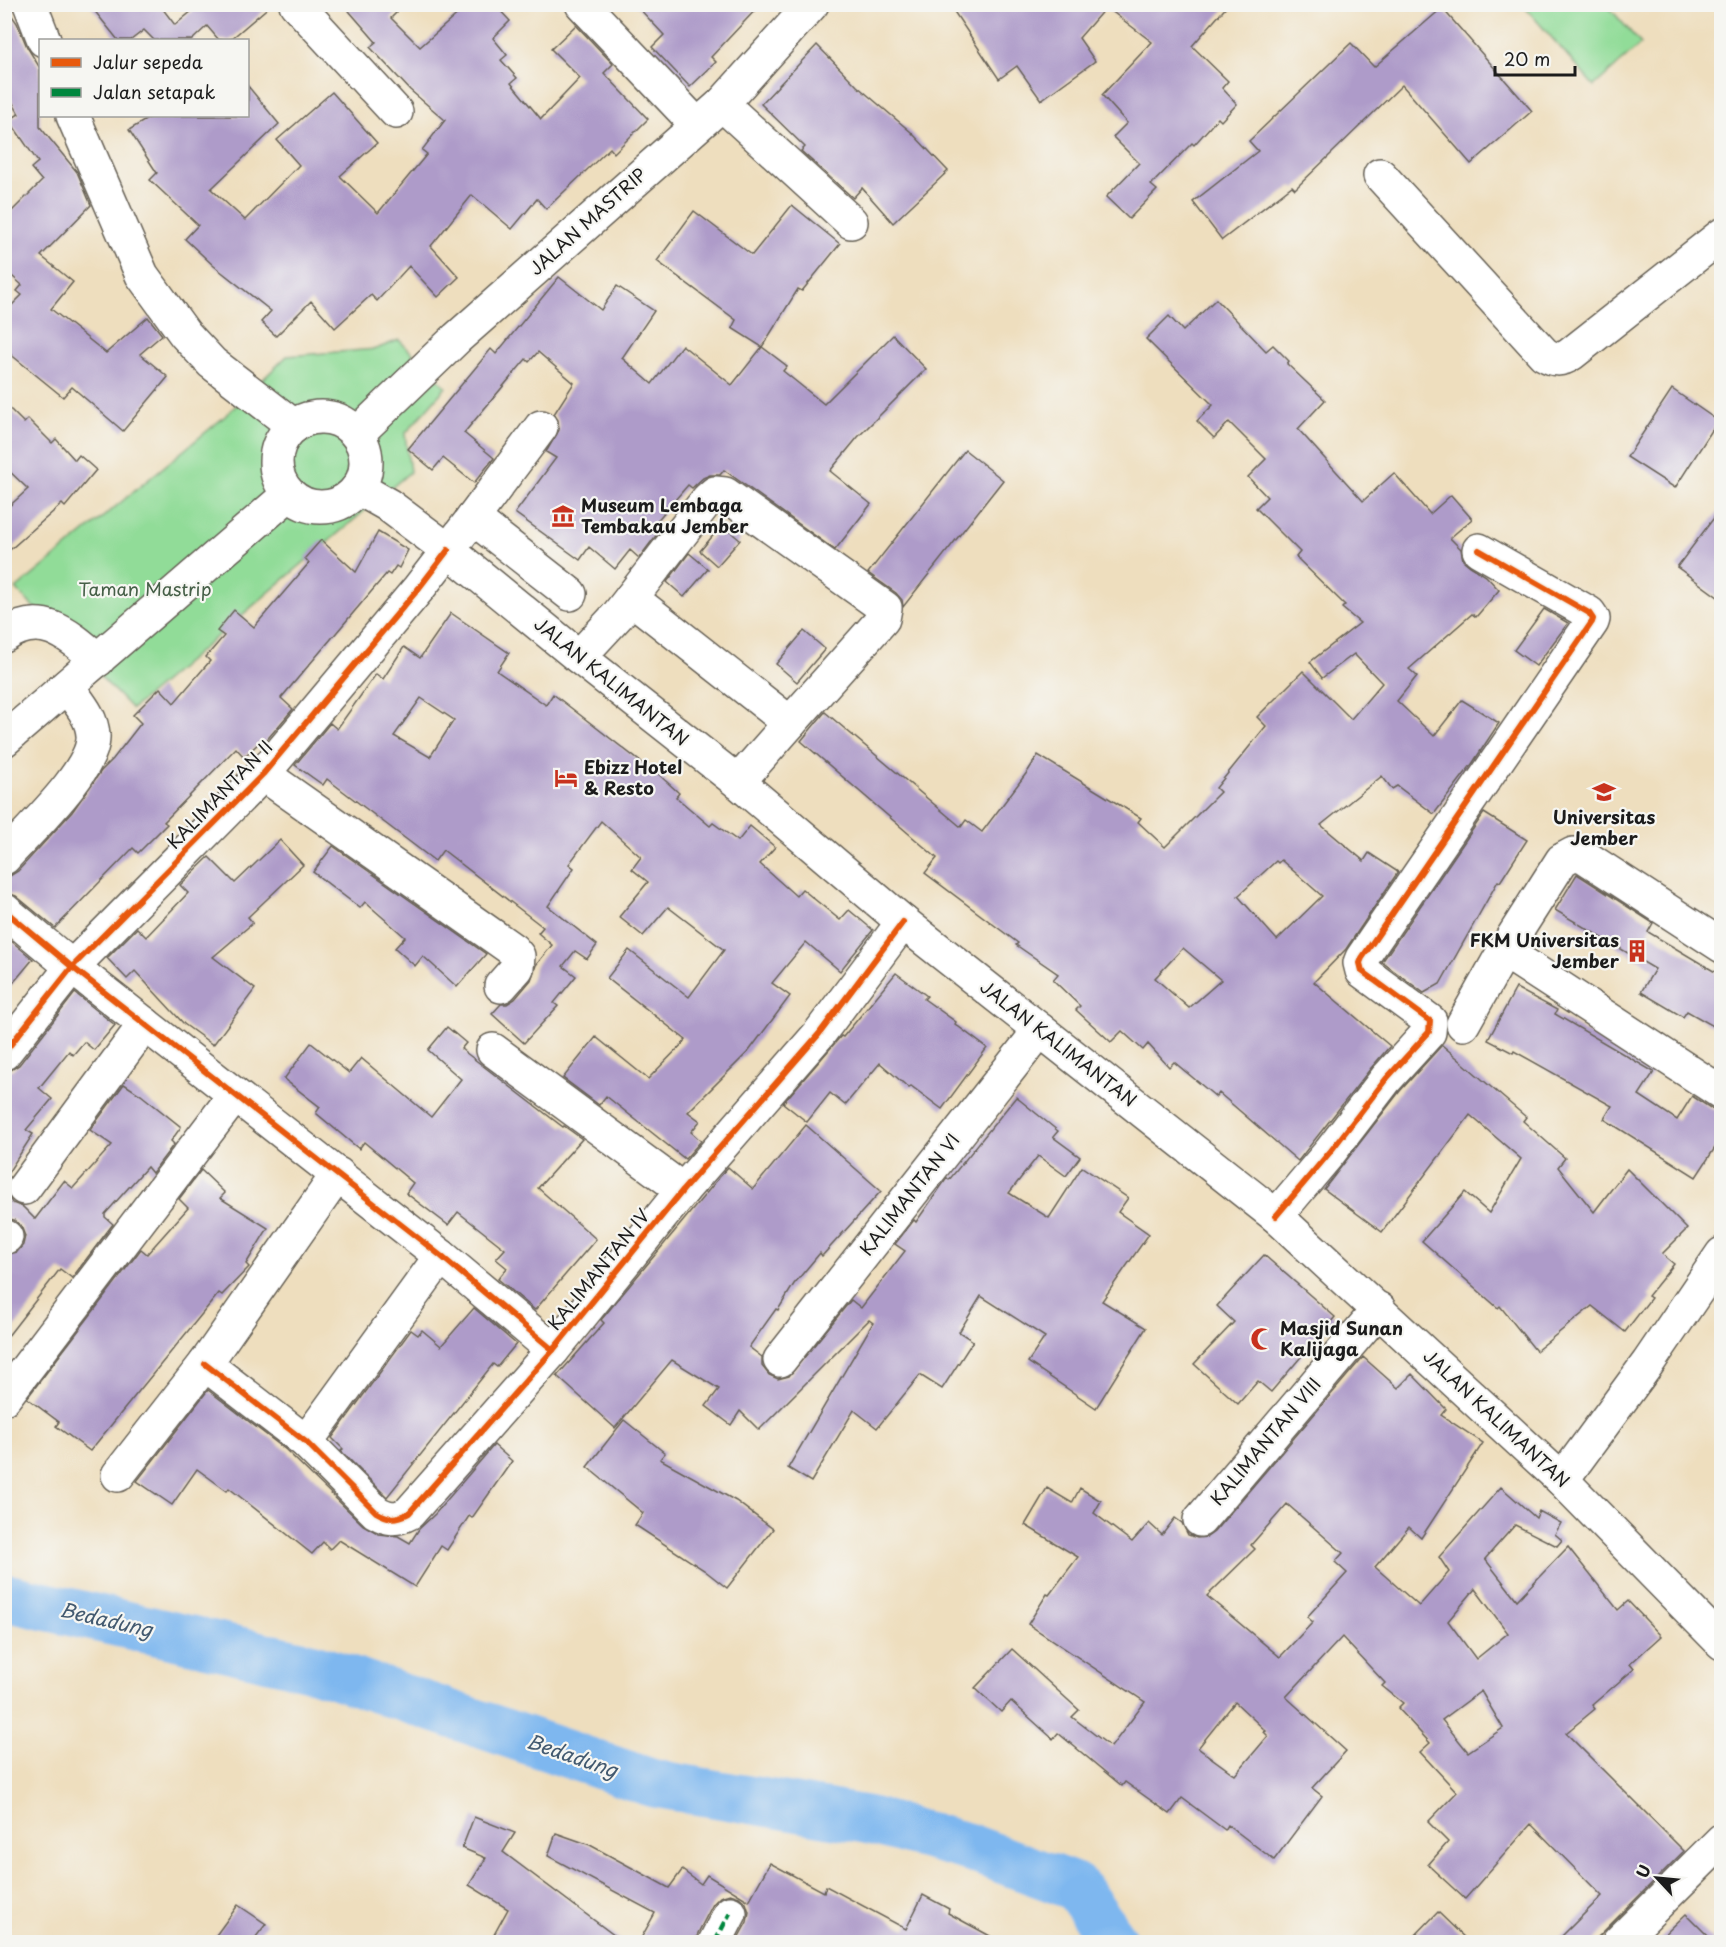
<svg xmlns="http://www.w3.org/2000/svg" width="1726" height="1947" font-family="'Playpen Sans',sans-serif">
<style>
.green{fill:#91dc98;stroke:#567c5a;stroke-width:1.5}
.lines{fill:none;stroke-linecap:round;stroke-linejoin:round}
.river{stroke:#7eb7ef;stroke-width:48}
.building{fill:#ae9bc9;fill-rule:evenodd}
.minor-casing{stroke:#666055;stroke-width:36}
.major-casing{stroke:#666055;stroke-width:36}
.minor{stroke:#fff;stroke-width:33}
.major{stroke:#fff;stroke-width:33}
.quiet{stroke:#00873e;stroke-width:4.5;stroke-dasharray:9 4.5;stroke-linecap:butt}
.cycleway-casing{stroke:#f6f6f2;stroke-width:10}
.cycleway{stroke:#e8590c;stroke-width:6}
.labels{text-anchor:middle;stroke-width:4.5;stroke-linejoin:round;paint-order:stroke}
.street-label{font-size:18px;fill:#1c1c1c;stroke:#f6f6f2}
.poi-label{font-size:18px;font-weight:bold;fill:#1c1c1c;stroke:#f6f6f2;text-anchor:start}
.park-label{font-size:18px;fill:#455f47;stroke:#f6f6f2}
.water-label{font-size:20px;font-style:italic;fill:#435a70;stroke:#f6f6f2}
</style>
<rect width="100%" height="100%" fill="#f6f6f2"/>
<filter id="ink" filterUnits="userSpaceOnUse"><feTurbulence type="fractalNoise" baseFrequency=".0167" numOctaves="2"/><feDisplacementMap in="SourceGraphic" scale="12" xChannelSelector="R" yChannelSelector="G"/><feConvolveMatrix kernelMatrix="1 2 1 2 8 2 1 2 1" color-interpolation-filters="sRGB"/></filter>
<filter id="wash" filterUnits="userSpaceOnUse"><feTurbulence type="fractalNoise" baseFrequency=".008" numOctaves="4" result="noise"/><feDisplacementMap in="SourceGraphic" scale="24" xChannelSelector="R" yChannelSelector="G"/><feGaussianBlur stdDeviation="1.35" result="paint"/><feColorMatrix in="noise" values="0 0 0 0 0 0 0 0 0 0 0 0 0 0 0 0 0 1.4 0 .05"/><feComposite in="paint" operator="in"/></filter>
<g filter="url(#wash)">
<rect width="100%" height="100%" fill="#eedebe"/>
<g class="green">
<path d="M1523,5H1607L1641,44L1594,86Z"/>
<path d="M399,340L446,387L405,434L410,472L132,709L16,589L224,417L287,356L376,349Z"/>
</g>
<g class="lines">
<path class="river" d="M4,1597L316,1668L652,1783L868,1820L968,1847L1076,1887L1114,1942"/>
</g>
<g id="blocks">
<g class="building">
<path d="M4,4L17,23L27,47L40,68V127L77,172L91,205L41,256L73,282L51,309L106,353L148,317L162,335L140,354L168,377L123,431L72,387L63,397L4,349V313L22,295L17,291L22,285L4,269V219L42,181L31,168L38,162L9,120L19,114L4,87Z"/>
<path d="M89,4H159L175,25L193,10L189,4H272L230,40H219L207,26L192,40H154L144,30L131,40H118Z"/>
<path d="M343,4H405L391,18L420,47L469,4H494L510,21L493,38L507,55L501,60L517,78L511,83L541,119L580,78L551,49L576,25L613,64L604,73L648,119L614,153L610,148L546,209L537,199L512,229L472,195L431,246L459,277L438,297L409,266L377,301L371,295L335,328L311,301L276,336L261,322L271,311L214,266L185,239L198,225L150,180L157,173L129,130L152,116H248V86L279,124L211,189L245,220L299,165L277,140L332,92L377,143L340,176L378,213L427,154L422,150L445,120L410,90L370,47L376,42Z"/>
<path d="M635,4H761L711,57L716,62L690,87L652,47L664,35Z"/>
<path d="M949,4H1229L1192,46L1228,81L1222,88L1237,104L1221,121L1218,118L1194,145L1192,143L1151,185L1157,190L1129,219L1106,197L1139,163L1113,137L1127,123L1102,95L1152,42L1106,7L1079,38L1095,61L1041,100L1017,66L999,79Z"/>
<path d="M1442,8L1532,111L1471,164L1402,85L1295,189L1292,186L1222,240L1193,202L1258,151L1249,141L1351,43L1374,67Z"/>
<path d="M817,45L857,86L911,132L948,171L893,223L862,188L853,198L801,151L805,147L761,104Z"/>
<path d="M792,205L840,244L802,291L798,289L762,347L732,328L736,320L657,261L694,211L752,255Z"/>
<path d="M559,277L601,310L617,286L654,311L622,358L652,384L682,345L732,385L762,347L787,366L783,371L824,404L893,335L926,369L858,437L830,471L871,504L835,550L724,470L720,475H710L703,478L692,488L688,485L655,523L661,529L639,558L630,550L615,569L589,547L580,560L515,513L556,458L546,452L559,430L558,420L554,414L574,383L538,352L529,362L526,359L464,433L494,458L474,483L443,458L433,470L408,449L491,349L496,354Z"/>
<path d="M1216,299L1266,351L1273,345L1289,361L1287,364L1325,400L1298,429L1363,501L1394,473L1430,514L1451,495L1472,519L1450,538L1461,549L1463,560L1470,566L1486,576L1499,590L1476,617L1472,614L1409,669L1417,676L1397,701L1434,736L1462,700L1499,723L1472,764L1434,814L1397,786L1392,789L1382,776L1321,825L1364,861L1369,853L1398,872L1346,949L1314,982L1390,1046L1371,1068L1298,1161L1219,1093L1216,1097L1174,1062L1169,1067L1148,1044L1143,1050L1122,1031L1111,1042L1076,1010L1080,1006L1053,980L1058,974L1016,945L1018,943L925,873L937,858L801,741L825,712L961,827L966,820L982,832L1028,771L1038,755L1141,818L1138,822L1165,847L1220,792L1216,788L1266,726L1257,717L1303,671L1351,719L1382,683L1354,654L1322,678L1310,662L1360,623L1342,608L1345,605L1296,557L1300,552L1256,508L1267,497L1248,477L1266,459L1229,422L1214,438L1197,421L1213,405L1146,339L1169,316L1183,331ZM1281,860L1322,896L1277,940L1238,896L1276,861L1278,863ZM1183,948L1221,980L1189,1008L1155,978Z"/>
<path d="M1672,389L1718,421L1675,488L1627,457Z"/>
<path d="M4,403L24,423L28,419L52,443L56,439L75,460L79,455L96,470L65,507L62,504L4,555V511L28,489L4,466Z"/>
<path d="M965,450L1003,480L903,607L902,600L896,593L868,573Z"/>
<path d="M1722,507V600L1677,567Z"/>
<path d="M722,525L740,540L717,566L700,551Z"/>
<path d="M378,532L408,550L399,568L396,566L390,575L387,573L281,698L293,709L264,743L261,741L244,757L236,748L164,822L167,824L138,853L133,848L55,928L16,896L4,892V876H10L18,871L72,812L101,771L113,759L141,723L133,715L160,688L174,703L210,661L206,657L224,636L217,631L234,610L254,627L309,563L305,558L321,540L356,572Z"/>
<path d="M689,553L708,569L684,597L667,582Z"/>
<path d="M1544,609L1568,623L1536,666L1514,650Z"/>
<path d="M451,613L509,653L497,671L546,705L553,694L655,773L656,772L679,793L676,797L710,826L713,823L738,841L750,826L775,847L760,864L796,896L802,889L840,920L849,910L873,930L840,971L806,942L772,983L790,996L749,1051L688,1112L700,1121L691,1132L701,1141L685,1159L606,1096L599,1105L563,1078L596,1037L648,1079L686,1040L607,978L629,950L689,997L724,950L668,907L643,936L619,917L648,882L632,869L641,857L601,821L569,864L574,868L548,906L597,945L587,959L575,951L563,966L576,976L554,1003L558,1006L524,1043L492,1014L501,1004H507L515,999L531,980L536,965L552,945L538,933L543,927L443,850L435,861L327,779L323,785L295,765L330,723L337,729L376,674L383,679L404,647L420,658ZM421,698L454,720L430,757L394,736Z"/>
<path d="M804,631L825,649L797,682L776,664Z"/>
<path d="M1484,813L1527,840L1500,882L1498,881L1440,984L1424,993L1382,962Z"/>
<path d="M280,840L303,865L248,917L253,923L213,957L255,989L213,1045L184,1024L135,971L127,979L107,958L137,928L146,937L188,893L180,885L209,857L235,883Z"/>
<path d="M333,846L486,954L457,987L423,956L415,966L395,948L405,937L365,902L360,908L313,872Z"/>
<path d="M1577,874L1653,923L1648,932L1722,976V1031L1687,1011L1683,1017L1641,992L1655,969L1555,910Z"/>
<path d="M4,935L33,959L4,994Z"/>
<path d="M896,973L927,996L924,999L956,1022L955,1024L987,1048L942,1109L911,1086L909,1088L880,1063L845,1105L830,1093L807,1122L783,1103L841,1036L843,1037Z"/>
<path d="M1516,988L1557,1010L1555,1014L1654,1072L1639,1095L1677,1120L1692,1096L1712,1109L1722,1112V1137L1696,1177L1604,1119L1612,1106L1514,1051L1513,1053L1488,1040Z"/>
<path d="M75,993L115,1025L94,1050L84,1042L73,1055L69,1051L39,1088L52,1099L26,1130L33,1134L4,1179V1071L11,1070L19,1065Z"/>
<path d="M447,1027L466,1043L461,1049L563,1127L564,1126L582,1139L538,1188L596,1239L535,1310L498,1279L507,1268L496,1259L505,1249L458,1212L448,1225L406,1193L413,1183L364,1142L359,1149L316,1113L320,1107L284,1079L311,1043L349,1073L361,1058L431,1117L461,1079L428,1050Z"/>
<path d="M1442,1045L1526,1117L1523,1121L1565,1158L1558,1167L1594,1212L1627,1169L1687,1229L1662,1254L1674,1264L1648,1296L1651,1298L1625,1332L1592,1306L1536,1351L1500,1306L1498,1308L1422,1241L1465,1192L1489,1213L1521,1159L1470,1115L1382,1232L1324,1189L1400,1091Z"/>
<path d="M124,1084L141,1095L181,1127L171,1141L174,1144L152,1173L147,1167L105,1214V1217L113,1224L72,1278L60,1269L4,1341V1255L17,1252L23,1245L25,1236L21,1226L14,1220L4,1218V1189L12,1203L23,1207L35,1219L64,1181L73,1188L112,1145L90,1130Z"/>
<path d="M1016,1097L1058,1131L1053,1137L1080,1157L1066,1176L1038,1156L1009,1193L1049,1218L1082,1167L1128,1198L1118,1212L1149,1234L1102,1301L1146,1328L1096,1408L1028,1362L1045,1337L981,1296L959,1332L973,1341L942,1389L920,1375L877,1428L854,1410L811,1482L788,1468L873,1323L869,1320L759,1430L740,1411L731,1425L706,1406L719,1389L672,1360L615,1428L557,1376L604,1323L601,1320L728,1167L753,1189L806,1125L881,1191L822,1256L820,1253L794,1284L778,1310L776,1309L749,1347L762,1357V1366L769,1375L778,1379L789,1376L851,1300L861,1308L905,1251L895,1244L914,1220L916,1222L947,1178L949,1180Z"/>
<path d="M201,1170L225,1193L220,1198L268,1228L246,1264L249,1267L222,1295L219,1293L90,1451L56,1426L59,1422L27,1398L141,1249L147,1254L188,1208L179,1199Z"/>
<path d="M1264,1255L1335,1317L1271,1392L1258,1381L1238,1404L1194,1364L1234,1322L1217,1306Z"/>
<path d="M474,1308L516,1344L497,1367L493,1364L387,1497L341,1451L343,1449L332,1438L411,1330L418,1335L422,1330L441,1346Z"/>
<path d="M1363,1357L1398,1388L1412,1374L1446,1409L1441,1415L1483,1443L1421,1538L1409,1527L1375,1567L1419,1606L1449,1572L1439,1557L1501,1487L1536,1518L1539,1511L1561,1523L1555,1534L1562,1540L1557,1546L1515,1525L1485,1559L1517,1600L1568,1547L1618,1610L1628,1601L1661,1636L1630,1664L1634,1669L1592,1705L1595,1709L1566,1733L1684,1851L1593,1942H1556L1602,1896L1531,1824L1465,1899L1428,1865L1448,1842L1428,1822L1457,1792L1420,1752L1430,1743L1398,1708L1403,1703L1382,1686L1385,1683L1342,1637L1286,1697L1346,1751L1312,1788L1322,1796L1274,1860L1228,1825L1225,1830L1182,1798L1170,1814L1125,1782L1122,1786L1058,1733L1053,1739L1011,1701L1001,1712L975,1688L1012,1649L1079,1710L1072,1717L1111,1747L1145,1702L1028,1624L1047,1594L1049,1595L1078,1557L1025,1525L1047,1488L1072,1503L1080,1488L1101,1501L1094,1513L1132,1542L1149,1523L1162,1535L1175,1518L1182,1523L1188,1535L1197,1538L1207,1537L1214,1532ZM1287,1504L1343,1553L1335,1562L1347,1573L1307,1617L1313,1622L1280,1657L1207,1596L1255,1549L1251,1545ZM1475,1589L1508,1633L1476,1659L1448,1621ZM1481,1691L1503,1728L1468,1752L1442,1720ZM1235,1702L1266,1731L1264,1732L1268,1736L1235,1775L1198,1748Z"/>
<path d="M208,1390L286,1450L363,1525L379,1534L398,1536L410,1543L419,1529L435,1514L494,1445L512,1461L472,1518L469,1516L447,1550L441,1546L415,1587L339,1540L330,1549L323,1542L312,1554L229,1488L227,1491L197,1469L172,1505L137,1481Z"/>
<path d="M624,1420L665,1453L660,1459L736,1501L773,1529L727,1588L704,1570L635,1525L643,1513L587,1467Z"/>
<path d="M474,1817L515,1833L503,1852L623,1942H490L508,1909L469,1885L486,1858L462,1848Z"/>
<path d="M556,1833L590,1845L669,1888L682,1870L701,1884L707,1875L749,1901L770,1863L824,1892L826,1886L906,1929L923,1895L949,1909L948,1913L1001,1942H736L747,1922L749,1912L746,1903L739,1897L730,1894L720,1897L713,1904L698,1933L696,1942H639L655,1913L548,1856Z"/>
<path d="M238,1905L266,1924L252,1942H211Z"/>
<path d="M1438,1912L1469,1942H1409Z"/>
<path d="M1686,1914L1714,1942H1657Z"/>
</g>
</g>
</g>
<g filter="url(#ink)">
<use href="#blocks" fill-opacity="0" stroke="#666055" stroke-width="1.5"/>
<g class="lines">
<g class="minor-casing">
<g id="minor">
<path d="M296,4L396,112"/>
<path d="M582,4L697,125"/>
<path d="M722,104L851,222"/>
<path d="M1380,175L1544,354C1554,360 1561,361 1571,354L1722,235"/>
<path d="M473,518L570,594"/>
<path d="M631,598L790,723L738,782"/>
<path d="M4,636C42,609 70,636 98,660"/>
<path d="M579,657L617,616L708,499L715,493L725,494L885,608L883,619L790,723"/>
<path d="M263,774L513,950L518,956L517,968L501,986"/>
<path d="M4,858C27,832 96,769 93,735C92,716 77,701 67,686"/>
<path d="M4,910L72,967L441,1256L553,1350"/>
<path d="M1504,951L1722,1093"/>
<path d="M1463,1024L1504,951L1562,860L1573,854L1582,855L1722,946"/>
<path d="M493,1050L683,1190"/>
<path d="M4,1053L72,967L263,774L419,588L473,518L541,427"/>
<path d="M24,1188L145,1024"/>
<path d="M1276,1216L1330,1152L1386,1079L1429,1032L1430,1021L1362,971L1360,963L1362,958L1592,622L1593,619L1589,613L1479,550"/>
<path d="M4,1236L6,1237"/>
<path d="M780,1360L1040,1030"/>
<path d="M205,1364L306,1442L376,1512C388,1519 396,1520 409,1513L553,1350L683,1190L819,1034L903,922"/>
<path d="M4,1398L235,1095"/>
<path d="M306,1442L441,1256"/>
<path d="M118,1475L205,1364L338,1174"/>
<path d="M1562,1480L1648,1363L1722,1254"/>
<path d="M1200,1520L1379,1309"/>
<path d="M715,1942L730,1913"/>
<path d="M1619,1942L1722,1840"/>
</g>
</g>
<g class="major-casing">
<g id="major">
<path d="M30,4L44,40"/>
<path d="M73,116L142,275L185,334L212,363L294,426"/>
<circle cx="321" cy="462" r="45"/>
<path d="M357,434L457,338L722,104L812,4"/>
<path d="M358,488L388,505L448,550L579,657L738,782L903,922L1276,1216L1562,1480L1722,1643"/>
<path d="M4,740L289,494"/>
</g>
</g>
<use href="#minor" class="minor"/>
<use href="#major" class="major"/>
<path class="quiet" d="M715,1942L730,1913"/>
<g class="cycleway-casing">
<g id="cycleway">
<path d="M4,910L72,967L441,1256L553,1350"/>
<path d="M4,1053L72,967L263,774L419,588L448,550"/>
<path d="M1276,1216L1330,1152L1386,1079L1429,1032L1430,1021L1362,971L1360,963L1362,958L1592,622L1593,619L1589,613L1479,550"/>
<path d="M205,1364L306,1442L376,1512C388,1519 396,1520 409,1513L553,1350L683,1190L819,1034L903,922"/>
</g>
</g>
<use href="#cycleway" class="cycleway"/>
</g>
</g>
<defs>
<g id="museum-bare" transform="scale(1.8)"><path d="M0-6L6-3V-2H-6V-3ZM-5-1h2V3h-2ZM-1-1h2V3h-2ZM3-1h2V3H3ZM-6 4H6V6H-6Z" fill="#c8321e" stroke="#f6f6f2" stroke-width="2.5" paint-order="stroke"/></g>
<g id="hotel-bare" transform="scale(1.8)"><path d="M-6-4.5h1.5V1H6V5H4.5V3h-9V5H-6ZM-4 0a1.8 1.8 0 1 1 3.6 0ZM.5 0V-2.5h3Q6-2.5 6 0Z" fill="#c8321e" stroke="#f6f6f2" stroke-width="2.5" paint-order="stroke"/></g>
<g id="university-bare" transform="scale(1.8)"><path d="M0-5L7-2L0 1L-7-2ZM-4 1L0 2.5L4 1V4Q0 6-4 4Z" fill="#c8321e" stroke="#f6f6f2" stroke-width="2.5" paint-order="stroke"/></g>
<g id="building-bare" transform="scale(1.8)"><path d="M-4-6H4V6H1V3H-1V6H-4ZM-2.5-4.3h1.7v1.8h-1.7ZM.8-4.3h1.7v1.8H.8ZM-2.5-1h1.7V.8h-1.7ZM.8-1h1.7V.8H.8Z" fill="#c8321e" stroke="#f6f6f2" stroke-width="2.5" paint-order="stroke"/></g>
<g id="mosque-bare" transform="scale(1.8)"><path d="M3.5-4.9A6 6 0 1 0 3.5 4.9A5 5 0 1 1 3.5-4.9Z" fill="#c8321e" stroke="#f6f6f2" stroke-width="2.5" paint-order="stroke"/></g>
</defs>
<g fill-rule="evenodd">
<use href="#museum-bare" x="563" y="516"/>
<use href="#hotel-bare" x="566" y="778"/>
<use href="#university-bare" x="1604" y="792"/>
<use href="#building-bare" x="1637" y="951"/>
<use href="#mosque-bare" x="1262" y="1339"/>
</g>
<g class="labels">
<g class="street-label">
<text transform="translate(588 222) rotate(-42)" y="6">JALAN MASTRIP</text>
<text transform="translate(611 682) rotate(39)" y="6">JALAN KALIMANTAN</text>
<text transform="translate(220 795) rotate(-46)" y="6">KALIMANTAN II</text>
<text transform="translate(1058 1044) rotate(38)" y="6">JALAN KALIMANTAN</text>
<text transform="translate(910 1195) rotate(-52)" y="6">KALIMANTAN VI</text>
<text transform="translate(599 1270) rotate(-51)" y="6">KALIMANTAN IV</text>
<text transform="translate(1496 1419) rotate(43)" y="6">JALAN KALIMANTAN</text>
<text transform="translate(1266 1442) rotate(-50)" y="6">KALIMANTAN VIII</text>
</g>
<g class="poi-label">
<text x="581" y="512">Museum Lembaga<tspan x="581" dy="21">Tembakau Jember</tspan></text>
<text x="584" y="774">Ebizz Hotel<tspan x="584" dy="21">&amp; Resto</tspan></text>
<text x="1604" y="824" text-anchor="middle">Universitas<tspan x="1604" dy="21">Jember</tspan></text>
<text x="1619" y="947" text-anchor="end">FKM Universitas<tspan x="1619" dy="21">Jember</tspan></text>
<text x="1280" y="1335">Masjid Sunan<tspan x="1280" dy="21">Kalijaga</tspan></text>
</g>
<g class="park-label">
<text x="145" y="596">Taman Mastrip</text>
</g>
<g class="water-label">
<text transform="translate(106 1620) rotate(13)" y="7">Bedadung</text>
<text transform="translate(572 1756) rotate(19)" y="7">Bedadung</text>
</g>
</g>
<rect width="1726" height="1947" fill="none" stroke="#f6f6f2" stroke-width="24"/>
<rect x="39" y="39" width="210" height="78" fill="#f6f6f2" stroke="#9f9f9c" stroke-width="1.5"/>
<rect x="51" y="58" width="30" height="9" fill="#e8590c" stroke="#9f9f9c" stroke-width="1.5"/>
<text x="93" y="69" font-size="18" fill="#1c1c1c">Jalur sepeda</text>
<rect x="51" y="88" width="30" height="9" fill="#00873e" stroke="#9f9f9c" stroke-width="1.5"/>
<text x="93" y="99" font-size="18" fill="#1c1c1c">Jalan setapak</text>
<g transform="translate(1657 1878) rotate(296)" stroke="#f6f6f2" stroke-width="4.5" paint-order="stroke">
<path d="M0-4.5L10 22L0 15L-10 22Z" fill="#1c1c1c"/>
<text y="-9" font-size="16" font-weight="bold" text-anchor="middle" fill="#1c1c1c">U</text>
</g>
<path d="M1495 66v9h80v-9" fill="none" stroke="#1c1c1c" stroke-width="3"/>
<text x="1504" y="66" font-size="18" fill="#1c1c1c" stroke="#f6f6f2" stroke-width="4.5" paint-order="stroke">20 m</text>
</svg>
